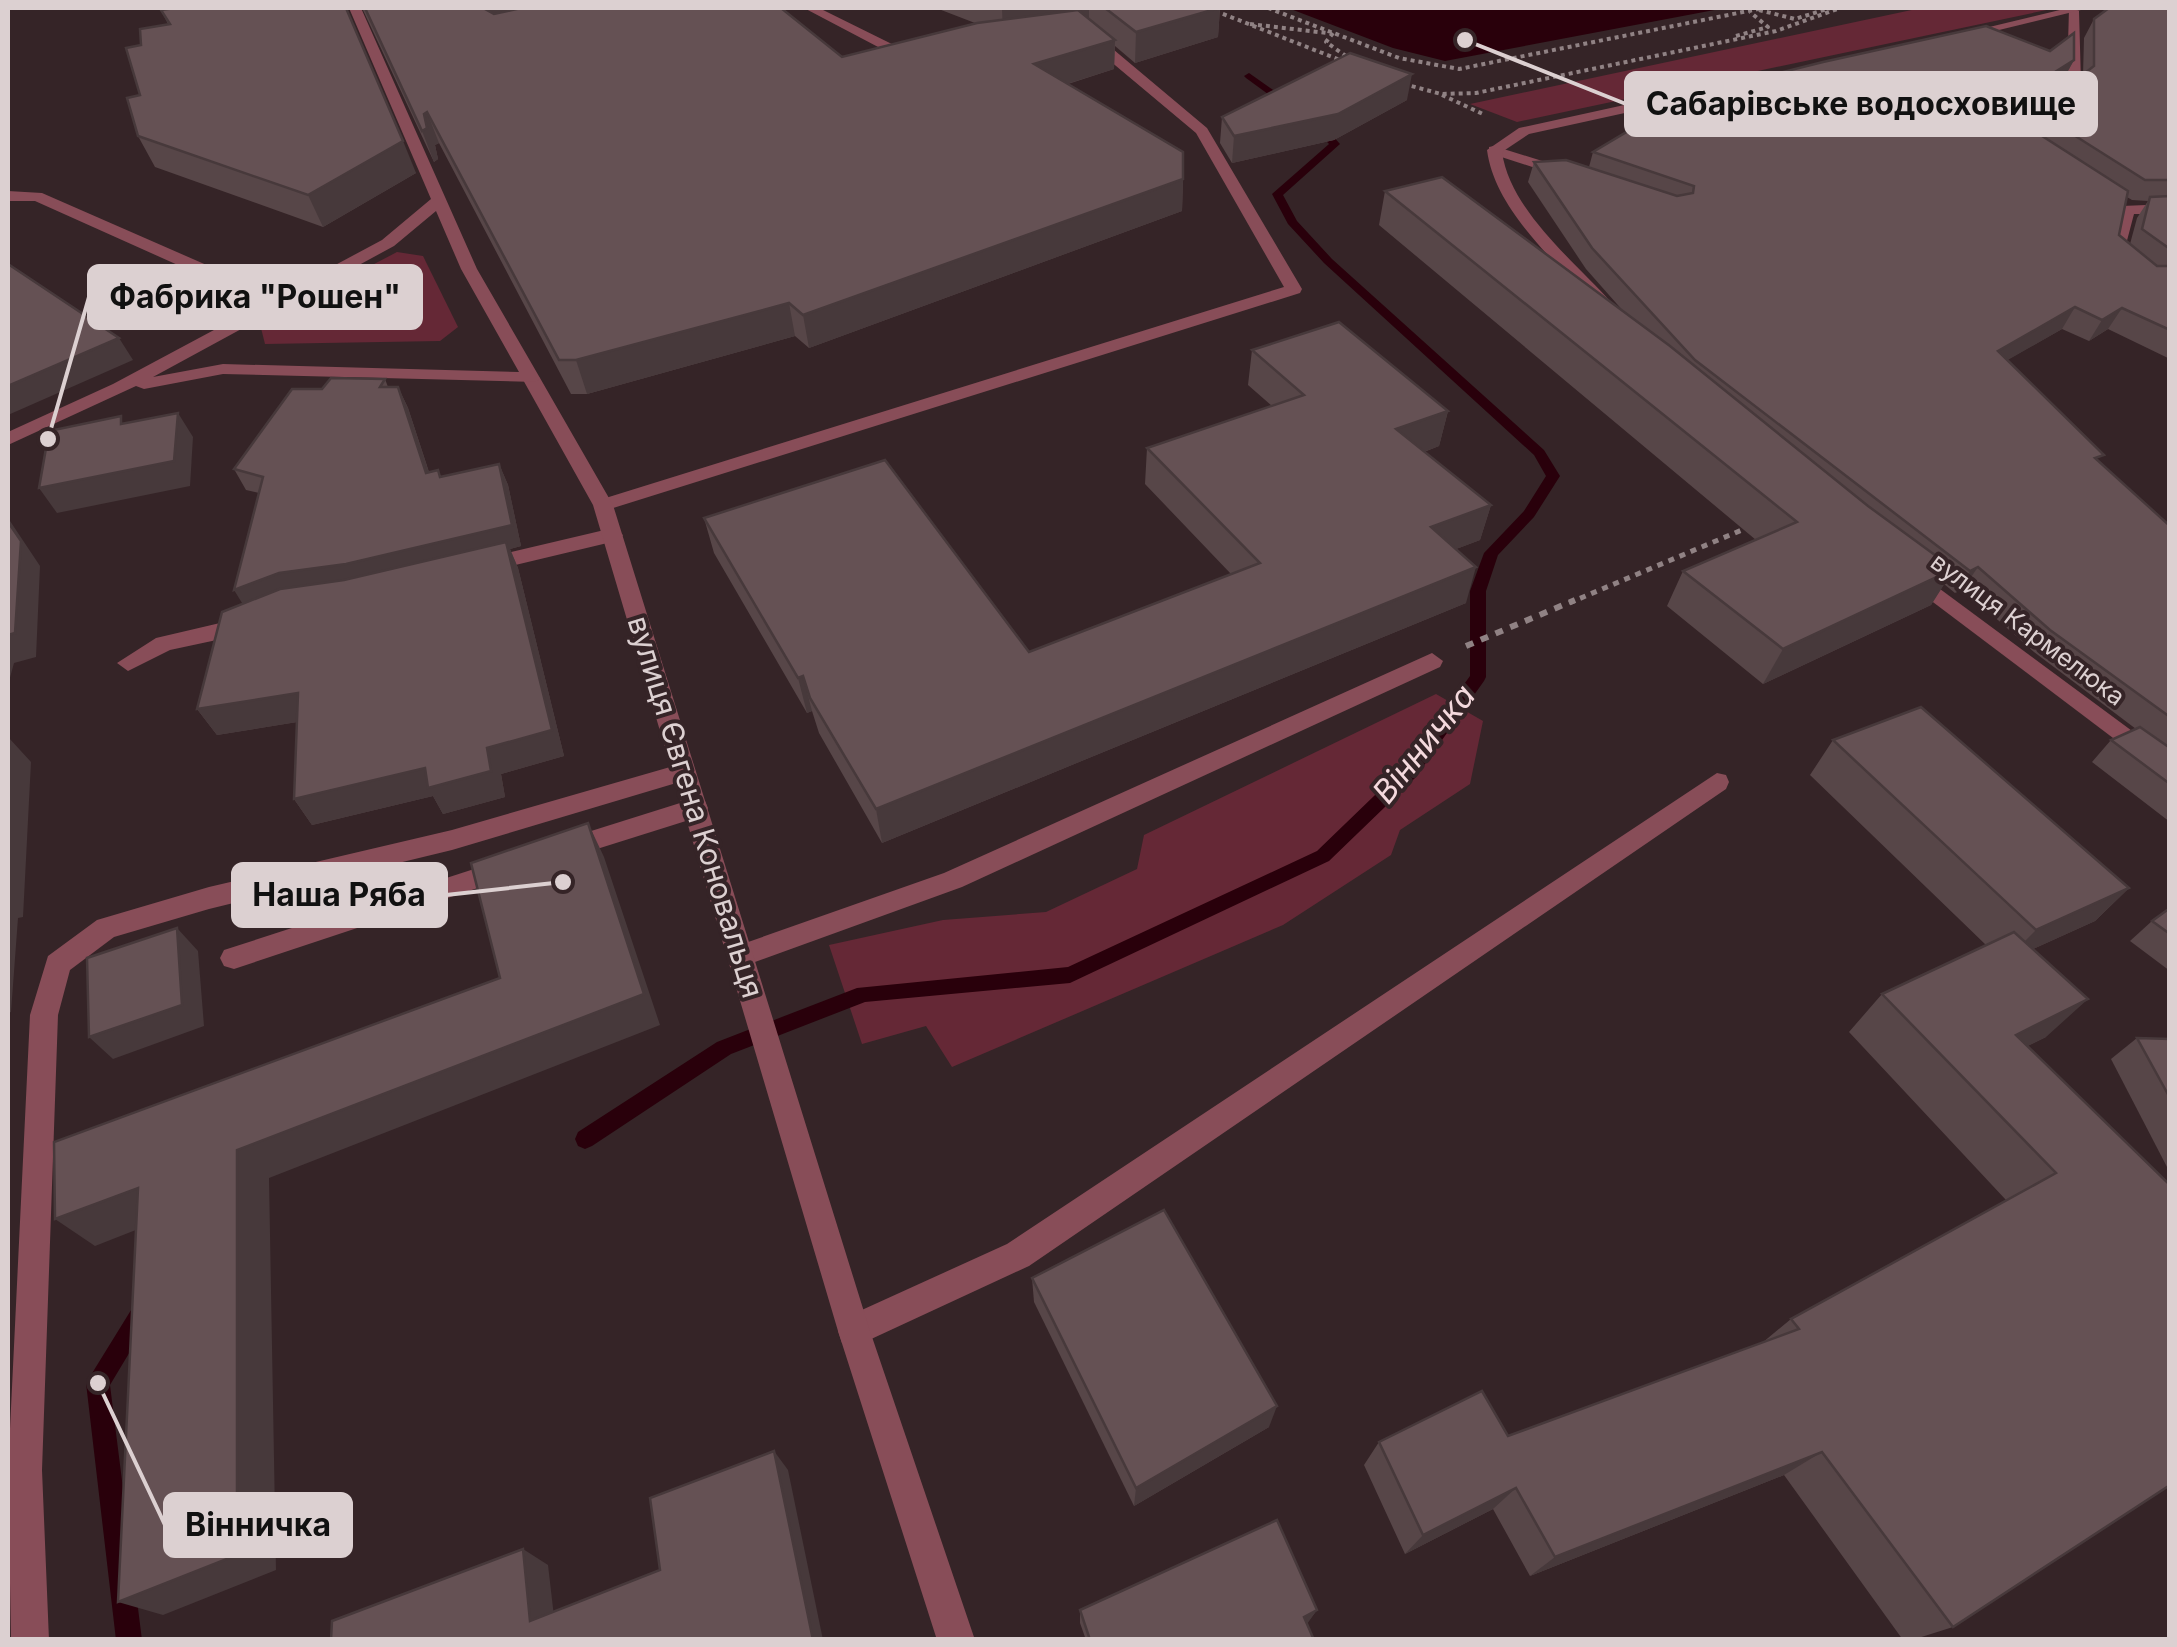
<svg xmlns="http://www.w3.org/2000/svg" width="2177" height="1647" font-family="Inter,sans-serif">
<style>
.green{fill:#652836}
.water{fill:#29000b}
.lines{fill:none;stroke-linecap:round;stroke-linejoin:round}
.stream{fill:#29000b;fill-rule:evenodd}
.path-far2{stroke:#908284;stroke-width:4;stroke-dasharray:4 4;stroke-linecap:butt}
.path-far1{stroke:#908284;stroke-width:5;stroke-dasharray:6 6;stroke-linecap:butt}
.path{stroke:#908284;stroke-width:6;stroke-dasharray:8 8;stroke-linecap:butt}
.service{fill:#884d58;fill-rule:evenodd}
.minor{fill:#884d58;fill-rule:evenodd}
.tertiary{fill:#884d58;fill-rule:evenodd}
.wall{fill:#574648;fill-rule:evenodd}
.shaded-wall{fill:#47393b}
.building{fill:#655154;stroke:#47393b;stroke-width:2.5}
.labels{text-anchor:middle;stroke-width:8;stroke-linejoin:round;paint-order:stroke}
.far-street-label{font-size:25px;fill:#dcd0d1;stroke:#352427}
.street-label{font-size:30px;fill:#dcd0d1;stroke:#352427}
.water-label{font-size:32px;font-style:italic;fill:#f4d9dd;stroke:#352427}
.leader{fill:none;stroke:#dcd0d1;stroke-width:4}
.callout-dot{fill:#dcd0d1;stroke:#352427;stroke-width:4}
.callout{fill:#dcd0d1;stroke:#dcd0d1;stroke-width:4}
.callout-label{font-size:32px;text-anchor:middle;font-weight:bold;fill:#111}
</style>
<rect width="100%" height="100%" fill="#352427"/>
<g class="green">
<path d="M1921,8H2056L1517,122L1470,104Z"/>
<path d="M397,252L423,256L458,327L440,341L265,344L260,324Z"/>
<path d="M1436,694L1483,721L1470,784L1400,830L1391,855L1283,925L952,1067L926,1026L862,1044L829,945L943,920L1046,912L1137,869L1144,835Z"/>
</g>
<path class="water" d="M1288,8H1725L1445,61L1393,48Z"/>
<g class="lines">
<g class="stream">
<path d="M1249,73L1293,104V108H1287L1246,78L1244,76Z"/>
<path d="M1315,125H1323L1340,144L1283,195L1297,221L1332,259L1544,450L1560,476L1534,517L1498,555L1486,591V677L1484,681L1415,778L1329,861L1070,983L865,1002L731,1054L592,1146L585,1149L578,1146L575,1139L578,1132L717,1042L857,988L1068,967L1317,851L1403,768L1470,676V591L1484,553L1524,511L1546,476L1534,455L1324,263L1288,224L1272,194L1329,144L1315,129Z"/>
<path d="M144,1299L152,1302L155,1310L110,1385L142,1640H116L86,1383L136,1302Z"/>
</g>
<g class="path-far2">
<path d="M1208,8L1345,62"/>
<path d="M1268,8L1399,58L1459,69L1763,8"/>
<path d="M1759,10L1795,19L1830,8"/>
<path d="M1250,24L1327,33"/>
<path d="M1333,33L1326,42L1350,59"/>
<path d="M1736,36L1768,27L1750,12"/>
<path d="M1404,84L1441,94L1476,93L1776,31L1840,8"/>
<path d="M1442,95L1485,115"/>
</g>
<path class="path-far1" d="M1569,603L1749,527"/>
<path class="path" d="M1466,646L1575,600"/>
<g class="service">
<path d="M804,8H819L906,51L921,54L899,58Z"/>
<path d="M2069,8L2079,11L2081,83C2059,106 2019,137 1986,135V129L2036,108L2067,82Z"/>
<path d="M1085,34H1095L1207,128L1302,289L1300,293L610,509H596V501L1284,287L1196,133L1085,40Z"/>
<path d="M1494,146L1571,170L1574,173L1566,178L1489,153V147Z"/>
<path d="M2170,204V214H2134L2124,252L2134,261L2132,264H2120L2110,256L2113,224L2122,206Z"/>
<path d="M613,528L623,535L620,540L482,573L471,566L482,559Z"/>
<path d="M250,616L261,623L240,635L170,650L128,671L117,663L156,638Z"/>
<path d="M1432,653L1443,661L1440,667L962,887L741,967L731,964L727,956L731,948L944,873Z"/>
<path d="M684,763L693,766L696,772L693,778L452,850L209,909L114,937L70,970L58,1015L42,1470L49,1640H11L8,1470L30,1015L48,956L97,920L209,887L452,830Z"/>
<path d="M1717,773L1726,775L1729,782L1726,789L1029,1266L854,1347L842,1343L838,1331L842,1319L1007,1244Z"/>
<path d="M696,798L705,801L708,808L705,815L562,860L553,857L549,850L553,843Z"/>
<path d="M505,859L514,862L518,869L514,876L234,969L224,966L220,958L224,950Z"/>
</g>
<g class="minor">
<path d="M2068,8H2089L1962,39L1956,35Z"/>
<path d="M1752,77L1759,81L1757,84L1529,134L1502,152C1510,210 1573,260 1612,303V311H1600C1560,265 1495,212 1487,150L1519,128Z"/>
<path d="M8,191L42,193L250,284L281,306L266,310L238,292L35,201H8Z"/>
<path d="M531,373L540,378L613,505L870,1331L975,1640H937L838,1331L593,505L522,378Z"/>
<path d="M1913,569L2170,759V781L1905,581L1902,576L1905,571Z"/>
</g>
<path class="tertiary" d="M349,8H361L477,269L540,378L537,382L223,374L144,389L136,386L8,445V432L113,384L382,240L431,199ZM436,211L461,269L519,372L223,364L153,377L394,246Z"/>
</g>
<g class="wall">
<path d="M362,8H781L842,57L975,23L936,8H1220L1218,37L1135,63L1115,46L1114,69L1068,84L1183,179L1182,211L809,348L795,336L587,394H571L439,143L435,145L438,159L434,162Z"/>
<path d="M2170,8V359L2108,329L2089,341L2062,329L2007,360L2099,462L2170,526V822L2092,762L2111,740L2136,729L2034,652L1963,589L1955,593L1944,584L1931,605L1763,684L1667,606L1683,571L1756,540L1379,225L1385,191L1624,312L1586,269L1528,182L1534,162L1589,167L1593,152L2074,60L2063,80L2004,118L2023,124L2031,108L2058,94L2083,75L2084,38L2094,19ZM2127,197L2132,200L2148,201L2137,218L2130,244L2119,235Z"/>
<path d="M161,10L416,173L323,227L155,167L138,136L141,45L168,24Z"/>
<path d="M1407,100L1334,140L1232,163L1220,143L1222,117Z"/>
<path d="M1252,350L1448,411L1439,446L1424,452L1491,505L1480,540L1456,549L1466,603L882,843L819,733L812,711L807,713L714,553L704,518L1029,652L1231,574L1145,484L1147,448L1272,406L1248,385Z"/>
<path d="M385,379L388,387H398L408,408L429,472L441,477L499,464L508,485L521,546L510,549L518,568L564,756L501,774L505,797L443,814L433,796L312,825L294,799L297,722L217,735L197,709L242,604L259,493L246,490L234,469L322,389Z"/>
<path d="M1833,740L2129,888L2095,921L2033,949L2046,1037L2027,1046L2170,1185L1953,1627L1912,1640H1903L1784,1475L1530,1576L1493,1509L1405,1554L1364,1465L1379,1442L1508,1436L1762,1343L1791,1319L2006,1200L1849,1032L1882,994L1986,945L1810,775Z"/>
<path d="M2170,908V971L2130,941L2152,921Z"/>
<path d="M2137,1038L2170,1039V1167H2167L2111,1059Z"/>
<path d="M1032,1278L1269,1427L1134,1506L1034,1302Z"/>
<path d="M1080,1610H1317L1307,1623L1314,1640H1086L1080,1623Z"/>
</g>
<g class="shaded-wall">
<path d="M483,8H592L495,32Z"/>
<path d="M1002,8H1089V25L1003,35Z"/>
<path d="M1220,8L1218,37L1135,63L1136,32Z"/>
<path d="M1115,40L1114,69L1035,94L1034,64Z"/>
<path d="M2074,60L2063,80L2003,118L1930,138L1940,118Z"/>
<path d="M1412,74L1407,100L1334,140L1232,163L1234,136Z"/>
<path d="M427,112L439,143L435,145L438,159L434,162L422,131L424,114Z"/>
<path d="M403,141L416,173L323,227L308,195Z"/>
<path d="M1183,179L1182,211L809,348L803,315Z"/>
<path d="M789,303L795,336L587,394L576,360Z"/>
<path d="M2075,307L2062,329L1985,373L1998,351Z"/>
<path d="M2122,308L2108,329L2089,341L2102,320Z"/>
<path d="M119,338L133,360L8,415V386Z"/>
<path d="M398,387L408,408L436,494L426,473Z"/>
<path d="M1448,411L1439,446L1389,465L1396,429Z"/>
<path d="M178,413L193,437L190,486L57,513L39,488Z"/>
<path d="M499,464L508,485L521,546L510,549L518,568L564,756L501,774L505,797L443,814L433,796L312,825L294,799L425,768L491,771L247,611L234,590Z"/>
<path d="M1491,505L1480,540L1422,562L1431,527Z"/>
<path d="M8,518L40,566L36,657L14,663L8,685Z"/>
<path d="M1476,567L1466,603L882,843L876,809Z"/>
<path d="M1978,567L1963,589L1955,593L1970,571Z"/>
<path d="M1954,569L1931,605L1763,684L1783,649Z"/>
<path d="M803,676L812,711L807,713L798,678Z"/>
<path d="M298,693L316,719L217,735L197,709Z"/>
<path d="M9,738L31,762L23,917L18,918L11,1012L8,1013V762Z"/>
<path d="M588,823L604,857L660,1025L269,1178L276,1570L163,1615L118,1602L237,1150L644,994Z"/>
<path d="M2129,888L2095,921L2004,962L2036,930Z"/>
<path d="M177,928L198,951L204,1026L113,1059L89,1037Z"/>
<path d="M2088,999L2046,1037L1976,1072L2016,1035Z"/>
<path d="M138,1188L174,1215L95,1246L55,1219Z"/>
<path d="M1277,1406L1269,1427L1134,1506L1136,1488Z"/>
<path d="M774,1451L788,1470L823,1640H813Z"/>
<path d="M1822,1452L1784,1475L1530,1576L1555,1557Z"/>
<path d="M1516,1488L1493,1509L1405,1554L1423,1535Z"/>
<path d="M523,1549L548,1565L556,1634L530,1621Z"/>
<path d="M1317,1610L1307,1624L1304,1617Z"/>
</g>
<g class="building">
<path d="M175,8H346L403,141L308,195L138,136L127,98L140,95L126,48L141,45L140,29L170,24L161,10Z"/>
<path d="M365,8H483L494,14L521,8H781L842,57L977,23L1078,10L1115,40L1034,64L1183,152V179L803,315L789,303L576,360H559L427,112L424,114L427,128L422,131Z"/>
<path d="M1105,8H1219L1136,32Z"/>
<path d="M2109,8H2170V180H2145L2031,108L2058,94L2094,66V19Z"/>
<path d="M1986,26L2050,51L2074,33V60L2014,98L1940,118L1937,123L1949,129L2011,116L2128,191L2119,235L2157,266H2170V330L2122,308L2102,320L2075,307L1998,351L2104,455L2095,458L2170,526V717L2050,630L1978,567L1970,571L1695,360L1592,248L1534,162L1566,160L1677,196L1693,193L1694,186L1593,152L1687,96L1823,62Z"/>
<path d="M1350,53L1412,74L1338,114L1234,136L1222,117Z"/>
<path d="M1442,177L1670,346L1868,506L1954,569L1783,649L1683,571L1797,522L1385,191Z"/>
<path d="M2170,196V249L2142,229L2150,197Z"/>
<path d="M8,264L119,338L8,386Z"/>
<path d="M1339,322L1448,411L1396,429L1491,505L1431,527L1476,567L876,809L810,698L803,676L798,678L704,518L885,460L1029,652L1260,563L1147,448L1304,395L1252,350Z"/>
<path d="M331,378L385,379L380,387H398L426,473L438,470L440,477L499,464L512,525L346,564L279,573L234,590L263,477L234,469L292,389H322Z"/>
<path d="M178,413L174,461L39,488L49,431L121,416V424Z"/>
<path d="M8,522L21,541L15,633L8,635Z"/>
<path d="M506,542L552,730L487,748L491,771L428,788L425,768L294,799L298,693L197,709L222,612L280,589L344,580Z"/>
<path d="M1921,707L2129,888L2036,930L1833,740Z"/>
<path d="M2140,727L2170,748V784L2111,740Z"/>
<path d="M588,823L644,994L237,1150V1555L118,1602L138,1188L55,1219L54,1142L500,978L471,863Z"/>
<path d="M2170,908V934L2152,921Z"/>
<path d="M177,928L182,1005L89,1037L87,958Z"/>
<path d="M2014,932L2088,999L2016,1035L2170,1185V1485L1953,1627L1822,1452L1555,1557L1516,1488L1423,1535L1379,1442L1482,1391L1508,1436L1799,1329L1791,1319L2056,1173L1882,994Z"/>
<path d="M2137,1038L2170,1039V1098Z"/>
<path d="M1164,1210L1277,1406L1136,1488L1032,1278Z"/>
<path d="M774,1451L813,1640H331L332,1621L523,1549L530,1621L660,1570L650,1498Z"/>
<path d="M1277,1520L1317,1610L1304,1617L1314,1640H1090L1080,1610Z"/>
</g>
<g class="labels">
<g class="far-street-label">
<text transform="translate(2028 629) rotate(37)" y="9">вулиця Кармелюка</text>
</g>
<g class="street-label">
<text transform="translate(695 807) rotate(73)" y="10">вулиця Євгена Коновальця</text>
</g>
<g class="water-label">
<text transform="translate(1424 744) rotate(-51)" y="11">Вінничка</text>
</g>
</g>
<path class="leader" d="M1465 40L1626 104M48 439L89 297M563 882L446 895M98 1383L165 1525"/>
<g class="callout-dot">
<circle cx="1465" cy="40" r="10"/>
<circle cx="48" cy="439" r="10"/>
<circle cx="563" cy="882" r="10"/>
<circle cx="98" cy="1383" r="10"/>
</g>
<g class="callout">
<rect x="1626" y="73" width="470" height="62" rx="10"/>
<rect x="89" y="266" width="332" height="62" rx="10"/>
<rect x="233" y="864" width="213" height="62" rx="10"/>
<rect x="165" y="1494" width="186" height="62" rx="10"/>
</g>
<g class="callout-label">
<text x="1861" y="115">Сабарівське водосховище</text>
<text x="255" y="308">Фабрика "Рошен"</text>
<text x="339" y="906">Наша Ряба</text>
<text x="258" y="1536">Вінничка</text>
</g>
<rect width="2177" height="1647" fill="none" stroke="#dcd0d1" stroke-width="20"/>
</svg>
